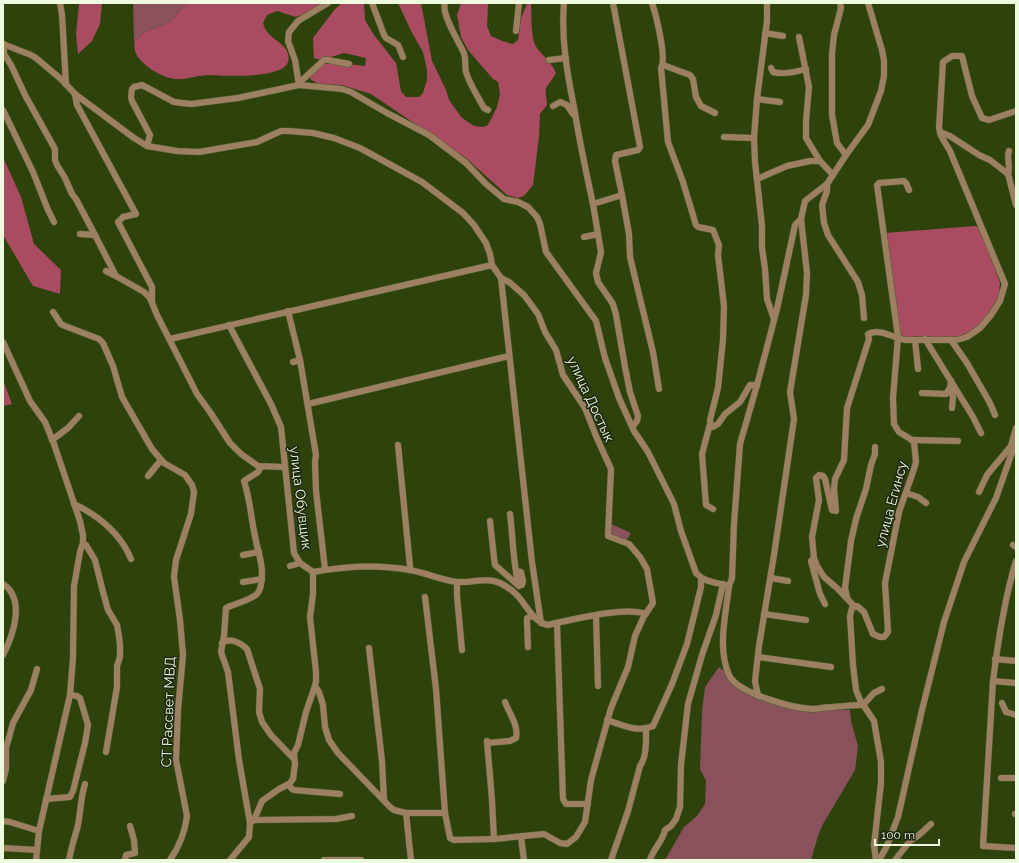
<svg xmlns="http://www.w3.org/2000/svg" width="1019" height="863" font-family="Raleway,sans-serif">
<style>
.green{fill:#89515b}
.forest{fill:#a94b61}
.lines{fill:none;stroke-linecap:round;stroke-linejoin:round}
.minor-casing{stroke:#4d5f2d;stroke-width:7}
.minor{stroke:#9d8061;stroke-width:6}
.labels{text-anchor:middle;stroke-width:3;stroke-linejoin:round;paint-order:stroke}
.street-label{font-size:14px;fill:#edfadd;stroke:#1c250f}
</style>
<rect width="100%" height="100%" fill="#2e420c"/>
<g class="green">
<path d="M133,3H187L174,18L168,23L143,33L134,42Z"/>
<path d="M609,523L631,533L625,543L608,536Z"/>
<path d="M719,667L761,700L780,705L850,710L851,721L858,746L855,770L823,824L818,836L811,860H665L684,827L697,816L705,804L706,781L700,769L702,711L705,687Z"/>
</g>
<g class="forest">
<path d="M79,3H102L100,24L92,41L78,54L76,34Z"/>
<path d="M187,3H325L311,11L296,17L277,11L267,15L263,23C264,27 266,31 269,34C276,42 292,47 288,62C282,79 225,76 209,75C198,75 187,80 176,79C163,79 139,64 135,51C134,48 135,44 134,42L143,33L168,23L174,18Z"/>
<path d="M342,3H364L365,20L374,35L396,63L401,91L406,97H419L423,93L427,80V70L423,52L411,31L398,3H421L432,61L446,90L449,100L462,118L474,126L483,127L488,125L497,107L500,94L498,82L493,79L468,50L461,37L457,15L461,3H488L487,26L491,36L502,41L513,44L518,40L521,18L527,4H531C532,16 530,38 537,48C543,56 552,63 556,73C554,78 546,86 546,89C545,93 547,101 547,105L540,114L539,137L533,185L524,196L518,198L507,195L467,159L371,94L342,85L318,84L309,78L322,64L340,63L365,66L366,58L344,53L321,60L314,58L313,38L335,9Z"/>
<path d="M3,157L21,197L34,244L61,270L60,294L33,286L3,235Z"/>
<path d="M975,226L978,227L995,268L1000,283L999,295L994,306L979,327L959,337L905,338L900,335L885,233Z"/>
<path d="M3,380L12,404L3,406Z"/>
</g>
<g class="lines">
<g class="minor-casing">
<g id="minor">
<path d="M60,3L62,15L66,84"/>
<path d="M372,3L384,35L386,38L398,45L403,57"/>
<path d="M445,3C441,13 458,41 463,51C467,58 464,65 466,72C470,85 478,97 484,108L488,110"/>
<path d="M564,3C561,38 567,73 574,107C579,139 586,172 593,204"/>
<path d="M613,3L640,147L638,150L616,155L615,161L622,195L593,204L601,252L596,273L598,282L613,304L616,315L625,367L630,392L638,416L637,421L633,426"/>
<path d="M652,3C656,15 667,58 661,68L668,142L683,182L696,225L698,227L713,230L719,245L718,255L724,306L723,340L718,388L710,420L711,426L713,427L718,424L725,414L740,402L750,385H757"/>
<path d="M767,3V21L757,99L754,138L755,162L762,226V248L765,269L767,299L774,319"/>
<path d="M840,3L841,8L834,35L832,54V115L837,143L846,155"/>
<path d="M516,31L519,3"/>
<path d="M765,33L783,36"/>
<path d="M799,37L809,87L806,121V138L820,161"/>
<path d="M3,44L31,55L36,58L61,79L75,94L134,138L147,146L150,135L132,101L131,97L132,89L134,87L142,85L174,102L191,104L238,98L299,85L342,89L351,92L387,113L429,135L466,163L486,184L504,199L518,202L528,207L537,217L540,224L546,252L596,321L605,358L619,398L634,431L648,452L674,504L681,531L696,573C705,583 717,582 729,586"/>
<path d="M4,44V54L11,65L25,95L55,149V160L57,165L65,178L72,194L76,199L95,235"/>
<path d="M549,60L566,58"/>
<path d="M663,65L690,75L693,79L696,97L701,106L715,113"/>
<path d="M771,68L773,72C784,75 796,72 806,69"/>
<path d="M299,83L324,60H328L349,64"/>
<path d="M299,85L295,60L288,41L289,32L298,21L328,3"/>
<path d="M75,94L77,105L136,214L123,217L118,222L152,287V301"/>
<path d="M757,99L780,102"/>
<path d="M553,106L560,102L567,105L573,114"/>
<path d="M3,110L33,172L48,210L54,222"/>
<path d="M940,132L950,136L979,155L990,160L1008,174L1016,205"/>
<path d="M724,137L754,138"/>
<path d="M147,146L177,151L199,152L257,142L281,131H289L313,133L334,138L360,148L411,176L422,182L463,213L474,225L486,243L490,254L492,265L501,278L532,562L541,623"/>
<path d="M1008,174C1011,166 1006,158 1009,151"/>
<path d="M757,179L787,166L810,161H820L833,175"/>
<path d="M622,195L629,234L630,257L653,352L659,389"/>
<path d="M801,219L795,225L777,309L757,385L740,444L734,524L732,578L729,586C726,614 717,648 729,675C737,693 792,708 812,709C818,709 826,707 833,707C843,706 853,705 863,705L874,693L882,689"/>
<path d="M80,234L95,235L116,276L144,292L150,298L157,315L197,394L210,412L230,443L241,454L258,466L284,467"/>
<path d="M584,237L598,234"/>
<path d="M106,271L116,276"/>
<path d="M288,311L300,360L293,362"/>
<path d="M53,312L61,324L65,326L99,339L103,343L113,366L122,397L152,449L164,463L185,475L192,485L194,492L191,514L176,560L174,577L180,620L183,655L178,710L176,760L187,816C185,832 179,847 170,860"/>
<path d="M864,318L862,295L858,282L828,235L824,223L822,205L827,191V184L846,155L868,125L881,91L884,76V61L882,50L868,3"/>
<path d="M229,325L271,404L281,427L294,553L300,563L313,572V594L310,617L316,672V681L315,686L319,692L323,705L325,727L329,740L338,753L390,807L394,810L406,813H445L450,838L454,840L494,839L544,834L560,843L567,844L576,837L585,822L591,780L611,708L628,667L635,636L644,616L653,603L647,569L640,557L629,544L608,536L611,469L596,436L585,408L563,375L556,350L545,332L538,314L524,295L509,282L501,278"/>
<path d="M170,339L492,265"/>
<path d="M925,339L973,417L981,433"/>
<path d="M915,340L918,369"/>
<path d="M951,340L967,363L990,403L995,415"/>
<path d="M3,342L30,401L45,422L54,444L80,521L83,535V543L86,545L95,560L103,592L108,610L117,625L119,636L120,646V657L117,666V687L106,752"/>
<path d="M300,360L316,455L315,462L316,491L325,569"/>
<path d="M950,388L953,397L952,408"/>
<path d="M922,393L946,394L950,388L951,381"/>
<path d="M308,404L509,356"/>
<path d="M710,424L702,454L706,505L713,509"/>
<path d="M52,440L68,428L79,416"/>
<path d="M912,440L958,441"/>
<path d="M398,445L410,566V570"/>
<path d="M148,476L161,460"/>
<path d="M979,492L987,475L1011,446L1016,428"/>
<path d="M906,493L918,497L926,503"/>
<path d="M74,504C98,515 121,534 131,559"/>
<path d="M510,514C513,535 513,567 519,585H522L523,581L521,572L516,571"/>
<path d="M490,521L494,558L495,565L519,586"/>
<path d="M1013,545L1016,547"/>
<path d="M243,555L259,552"/>
<path d="M814,558L811,561L820,594L825,604"/>
<path d="M1016,561C1004,600 998,641 993,681L983,846L1016,848"/>
<path d="M290,566L300,563"/>
<path d="M313,572C345,566 378,564 410,570C426,573 442,580 457,582C471,583 487,577 500,583C506,586 512,590 517,595C527,606 532,620 547,625C572,620 622,606 646,614"/>
<path d="M771,578L788,581"/>
<path d="M243,582L262,579"/>
<path d="M457,582V596L462,650"/>
<path d="M3,584C26,599 13,636 3,655"/>
<path d="M425,597L436,689L445,813"/>
<path d="M847,597L845,588L851,541L856,519L866,489L871,465L875,454V447"/>
<path d="M854,606L838,589L824,577L817,566L814,558L812,537L819,500L816,478L819,475L823,476L825,479L832,510L836,511L834,489L835,479L844,460L847,408L869,339L868,334C882,328 892,338 905,340H957L967,337L980,328L991,315L1000,301L1005,284L950,151L941,136L939,128L943,62L952,56H962L972,96L982,118L989,120L1016,111"/>
<path d="M764,614L806,620"/>
<path d="M596,615L598,686"/>
<path d="M557,623L563,799L566,804H588"/>
<path d="M222,643C230,637 241,643 247,649L260,689L259,712L262,722L271,735L294,759"/>
<path d="M528,647L527,622V618L533,616"/>
<path d="M369,648L382,761L384,800"/>
<path d="M758,657L831,667"/>
<path d="M995,659L1016,661"/>
<path d="M993,681L1016,683"/>
<path d="M758,696L755,681L759,646L774,555L794,419L790,392L806,295L807,273L801,219L805,201L827,184"/>
<path d="M1002,703L1006,712L1016,715"/>
<path d="M607,720C622,725 638,733 653,726L672,684L687,644L701,587V578"/>
<path d="M487,741L492,800L494,839"/>
<path d="M487,743L510,741L516,738C519,726 509,713 505,702"/>
<path d="M1001,778H1016"/>
<path d="M3,781L6,769V748L13,723L31,690L37,669"/>
<path d="M289,784L291,788L294,790L340,794"/>
<path d="M46,799L70,797L73,791L85,743L88,725L80,698L77,696L70,695"/>
<path d="M406,813L411,860"/>
<path d="M1015,814H1016"/>
<path d="M254,820L336,819L352,816"/>
<path d="M3,821L10,822L39,831"/>
<path d="M250,823L239,760L228,672L221,652L224,636L226,608C234,604 251,600 257,594C261,590 262,579 262,573C262,560 257,549 255,536C251,518 250,499 244,481L258,472L261,467"/>
<path d="M521,837L524,860"/>
<path d="M3,848L37,850"/>
<path d="M36,860L39,831L70,695L73,658L74,586L80,552L83,543"/>
<path d="M69,860C71,849 74,839 77,829C81,814 80,799 85,784"/>
<path d="M125,860L126,855L135,853L134,840L130,826"/>
<path d="M230,860L249,837L250,823L254,820L262,801L279,789L289,784L293,779L295,764L294,753L298,745L306,712L315,686"/>
<path d="M324,860H361"/>
<path d="M611,860L628,811L640,766C647,756 646,741 646,729"/>
<path d="M650,860C653,849 663,841 665,830L671,826L676,819L680,807L681,765L688,704L702,655L716,615L723,584"/>
<path d="M876,860L874,845L881,783V762L874,721L860,700L856,690L853,665L850,616L852,608L857,606L864,612L873,634L880,637H884L888,632L885,583L899,512L914,469L916,462L914,442L912,440L899,432L894,424L893,398L898,337L877,185L879,183L904,181L906,183L909,190"/>
<path d="M879,860L886,848L898,817L922,710L944,622L964,562L996,498L1016,441"/>
<path d="M895,860L910,841L919,835L931,824"/>
</g>
</g>
<use href="#minor" class="minor"/>
</g>
<g class="labels">
<g class="street-label">
<text transform="translate(591 399) rotate(65)" y="5">улица Достык</text>
<text transform="translate(301 498) rotate(83)" y="5">улица Обувщик</text>
<text transform="translate(891 504) rotate(-75)" y="5">улица Егинсу</text>
<text transform="translate(168 712) rotate(-88)" y="5">СТ Рассвет МВД</text>
</g>
</g>
<rect width="1019" height="863" fill="none" stroke="#edfadd" stroke-width="8"/>
<path d="M875 839v6h64v-6" fill="none" stroke="#edfadd" stroke-width="2"/>
<text x="881" y="839" font-size="12" fill="#edfadd" stroke="#1c250f" stroke-width="3" paint-order="stroke">100 m</text>
</svg>
